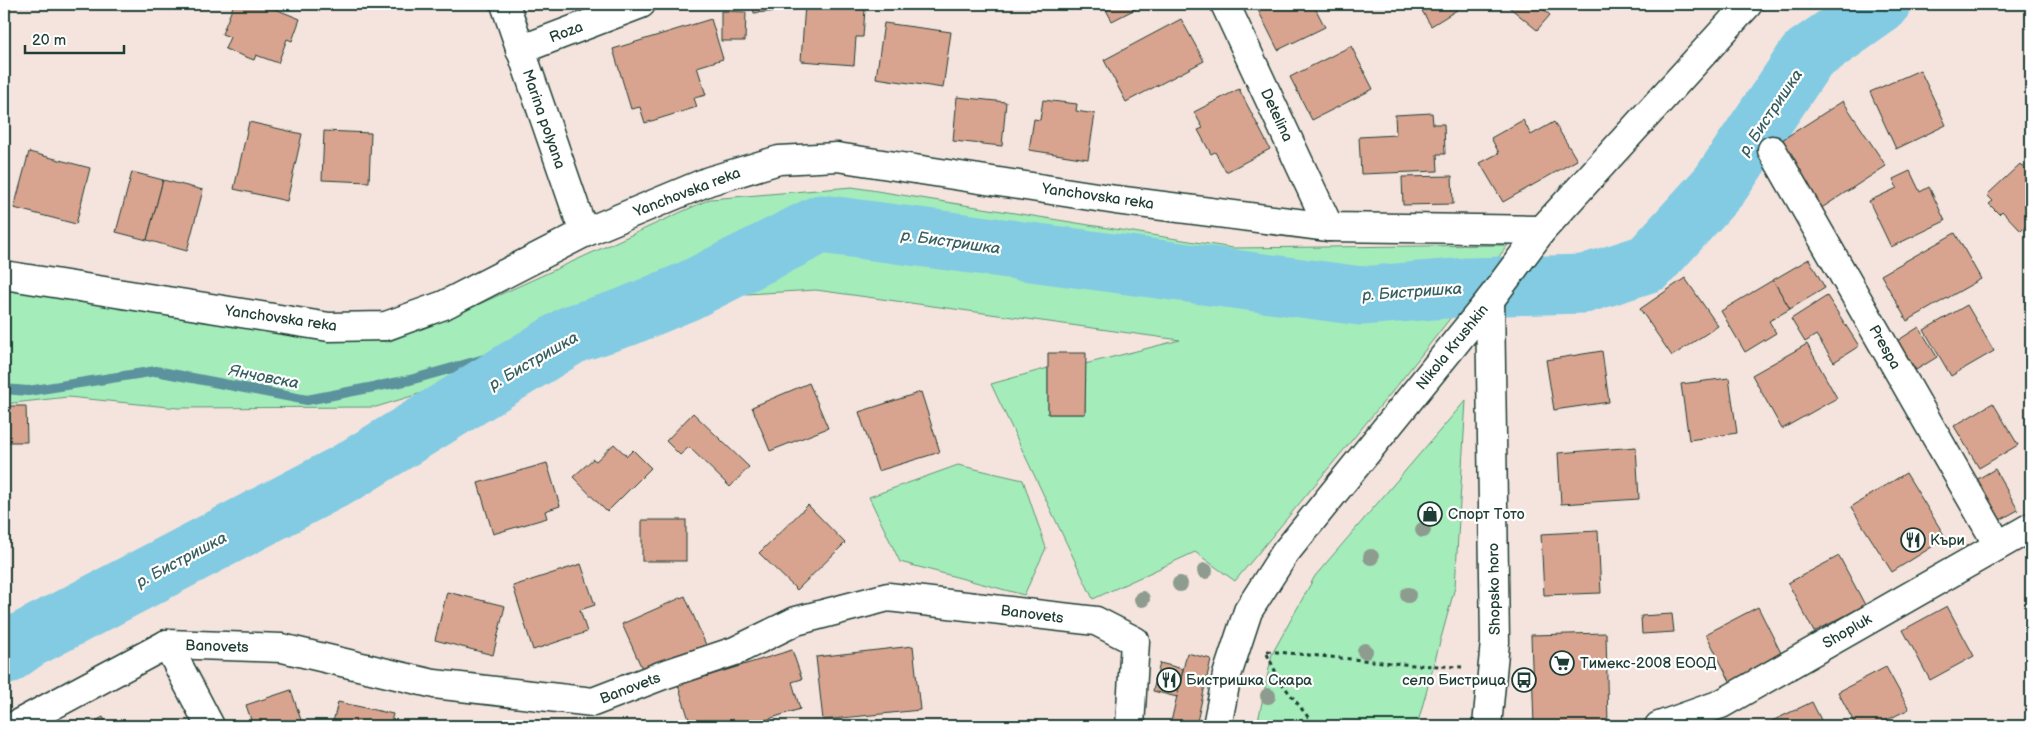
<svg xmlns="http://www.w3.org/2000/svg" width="2035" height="730" font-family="'Balsamiq Sans',sans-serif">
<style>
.green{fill:#a4ecba;stroke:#629477}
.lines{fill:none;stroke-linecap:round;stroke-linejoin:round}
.stream{stroke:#5b929d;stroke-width:10}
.river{stroke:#83cbe3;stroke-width:59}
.building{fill:#d9a48f;stroke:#1f3d34}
.minor-casing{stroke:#1f3d34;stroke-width:31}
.path{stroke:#1f3d34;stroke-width:3;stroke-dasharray:4 4;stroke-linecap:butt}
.minor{stroke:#fff;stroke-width:28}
.tree{fill:#8e9b8f}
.labels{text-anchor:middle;stroke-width:4.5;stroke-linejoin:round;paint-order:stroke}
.street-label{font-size:15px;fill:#1f3d34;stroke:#fff}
.poi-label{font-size:15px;fill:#1f3d34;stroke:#fff;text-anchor:start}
.water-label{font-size:16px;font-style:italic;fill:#386060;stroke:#fff}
</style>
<rect width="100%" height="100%" fill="#f4e4dd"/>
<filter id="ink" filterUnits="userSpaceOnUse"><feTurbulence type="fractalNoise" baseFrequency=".02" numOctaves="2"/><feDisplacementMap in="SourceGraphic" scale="10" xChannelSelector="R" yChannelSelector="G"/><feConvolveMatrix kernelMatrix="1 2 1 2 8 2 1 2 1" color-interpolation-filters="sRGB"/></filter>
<g filter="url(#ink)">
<g class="green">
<path d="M852,187L1233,248L1508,245L1396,387L1235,581L1195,552L1093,599L991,384L1048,368V414H1085V364L1180,340L816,290L746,294L376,407L178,408L68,397L4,404V286L232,323L388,342L440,322L710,199Z"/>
<path d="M1466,400L1455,587L1417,726H1257L1272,654L1315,576Z"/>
<path d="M958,465L1023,480L1046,548L1024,595L900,562L869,497Z"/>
</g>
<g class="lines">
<path class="stream" d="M4,389L28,391L156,371L307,400L410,380L573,334"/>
<path class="river" d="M4,656L28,639L346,473L573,334L626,317L688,291L821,224L1361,296L1468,287L1584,284L1649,263L1720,185L1807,56L1881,4"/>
</g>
<g class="building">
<path d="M234,4H263L300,19L292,41L287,39L278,63L256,55L254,60L225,49L230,37L222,34Z"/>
<path d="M753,4H803V9L754,13Z"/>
<path d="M805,4L865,9L863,37H856L854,65L801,61Z"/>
<path d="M1103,4H1145L1112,21Z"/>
<path d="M1255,4H1313L1325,27L1278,50Z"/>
<path d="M1418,4H1453L1457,10L1431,26Z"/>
<path d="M1512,4H1537L1550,15L1537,30L1509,7Z"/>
<path d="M721,11L746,12L745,41H721Z"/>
<path d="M711,19L723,59L697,67L706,95L694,98L697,107L645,123L640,107L631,109L613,49Z"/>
<path d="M1181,19L1204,61L1126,102L1104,60Z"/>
<path d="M884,23L951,32L943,88L876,78Z"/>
<path d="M1351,46L1373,89L1312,120L1290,77Z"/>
<path d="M1920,70L1946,125L1896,149L1870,92Z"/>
<path d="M1239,89L1270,149L1226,172L1215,152L1211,154L1198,130L1203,128L1194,112Z"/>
<path d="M957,97L1006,102L1002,146L953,141Z"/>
<path d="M1043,100L1077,104L1076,111L1095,114L1088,159L1029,150L1034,119L1040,120Z"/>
<path d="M1843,101L1886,166L1817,211L1774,145Z"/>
<path d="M1432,113L1433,124H1444L1445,154H1437L1438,171L1361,174L1359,137L1396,135L1395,115Z"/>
<path d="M1523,120L1531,135L1554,122L1577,160L1503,202L1480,163L1499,153L1491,138Z"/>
<path d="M249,122L302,134L287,201L234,189Z"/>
<path d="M324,131L371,133L369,182L322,180Z"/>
<path d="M29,152L90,168L76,224L14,208Z"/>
<path d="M2020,164L2031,176V221L2021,231L2002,211L1999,214L1989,204L1993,201L1987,195Z"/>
<path d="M1910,171L1920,192L1929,187L1945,221L1891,247L1869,201L1897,188L1893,179Z"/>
<path d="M132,172L163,180L147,240L116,232Z"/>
<path d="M1452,176L1453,204L1403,205L1402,177Z"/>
<path d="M163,180L203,190L187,251L147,240Z"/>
<path d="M1955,233L1981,279L1907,321L1881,275Z"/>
<path d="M1809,259L1825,288L1790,309L1773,280Z"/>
<path d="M1685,278L1718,326L1672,356L1640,309Z"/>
<path d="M1773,280L1790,309L1769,321L1776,333L1745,352L1721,311Z"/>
<path d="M1827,296L1859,346L1834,362L1816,335L1805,342L1791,319Z"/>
<path d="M1967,305L1994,351L1951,376L1924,330Z"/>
<path d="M1919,327L1937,357L1916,370L1897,341Z"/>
<path d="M1807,344L1837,398L1782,429L1752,375Z"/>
<path d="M1602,351L1609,402L1554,410L1546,360Z"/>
<path d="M1048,353H1086L1085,414H1048Z"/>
<path d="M1729,378L1737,433L1689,440L1681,384Z"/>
<path d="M809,383L828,428L770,451L752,407Z"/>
<path d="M921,392L940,452L878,471L859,412Z"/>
<path d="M1993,403L2018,445L1979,468L1954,426Z"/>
<path d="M4,406H26L27,442H4Z"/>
<path d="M693,413L749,467L730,487L689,447L680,455L666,441Z"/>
<path d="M614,444L627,456L633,450L651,468L607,512L573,477L593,459L596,461Z"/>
<path d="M1636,447L1639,499L1561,504L1558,453Z"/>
<path d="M547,463L560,506L545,511L547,518L493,534L478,483Z"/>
<path d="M1995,469L2018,510L2000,520L1976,480Z"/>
<path d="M1906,473L1946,538L1892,572L1851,507Z"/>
<path d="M808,505L845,543L797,590L759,553Z"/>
<path d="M1421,505H1437V523L1421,522Z"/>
<rect x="642" y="520" width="44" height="41"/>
<path d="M1598,531L1601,593L1544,595L1541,534Z"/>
<path d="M1839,556L1865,605L1814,632L1788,583Z"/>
<path d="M581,564L595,605L580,610L587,632L533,650L513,586Z"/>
<path d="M447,592L505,606L493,655L435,640Z"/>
<path d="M685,596L706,645L644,673L622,624Z"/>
<path d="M1947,606L1974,656L1930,680L1903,630Z"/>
<path d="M1758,607L1787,665L1735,691L1706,634Z"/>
<path d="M1672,614L1674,632L1642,634L1641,616Z"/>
<path d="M1606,633L1608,726H1534L1531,635Z"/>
<path d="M913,646L920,710L823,720L816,657Z"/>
<path d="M792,650L802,679L792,682L800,709L756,723L757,726H691L678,685Z"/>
<path d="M1187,653L1211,659L1196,726H1170Z"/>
<path d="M1160,663L1183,669L1177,697L1153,691Z"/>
<path d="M1886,667L1909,709L1875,726H1856L1838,692Z"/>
<path d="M291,690L303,726H253L246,705Z"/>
<path d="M338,702L393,714L390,726H332Z"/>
<path d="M1812,702L1824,726H1774L1772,721Z"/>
<path d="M103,717L108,726H86Z"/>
</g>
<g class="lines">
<g class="minor-casing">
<g id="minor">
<path d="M505,4L584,233"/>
<path d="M1225,4L1329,227"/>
<path d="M520,50L641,4"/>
<path d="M1772,150L1998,545"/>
<path d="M4,275L329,327L386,326L444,305L584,233L709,181L779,160L837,157L1116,200L1329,227L1542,230"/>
<path d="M167,644L210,726"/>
<path d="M14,726L167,644L282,648L434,684L593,702L663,675L735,651L796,621L888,597L1096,621L1135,641L1130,726"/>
<path d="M1217,726L1227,675L1248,611L1285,553L1490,300L1542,230L1748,4"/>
<path d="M1487,726L1495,642L1490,300"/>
<path d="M1659,726L1721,704L2031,527"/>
</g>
</g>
<g class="path">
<path d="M1267,651L1414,665L1462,667"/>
<path d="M1267,654L1280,681L1315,726"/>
</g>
<use href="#minor" class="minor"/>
</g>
<g class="tree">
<circle cx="1423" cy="530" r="8"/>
<circle cx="1371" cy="557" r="8"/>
<circle cx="1205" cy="571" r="8"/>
<circle cx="1180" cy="584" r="8"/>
<circle cx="1408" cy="595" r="8"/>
<circle cx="1142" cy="599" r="8"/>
<circle cx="1365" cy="651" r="8"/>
<circle cx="1268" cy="696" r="8"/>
</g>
</g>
<defs>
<g id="shop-ring" transform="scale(1.25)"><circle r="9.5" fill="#fff" stroke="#1f3d34" stroke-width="1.5"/><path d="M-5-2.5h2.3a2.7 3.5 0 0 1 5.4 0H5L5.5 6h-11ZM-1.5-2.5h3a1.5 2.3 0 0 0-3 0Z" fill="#1f3d34"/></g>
<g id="restaurant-ring" transform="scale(1.25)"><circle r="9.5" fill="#fff" stroke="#1f3d34" stroke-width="1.5"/><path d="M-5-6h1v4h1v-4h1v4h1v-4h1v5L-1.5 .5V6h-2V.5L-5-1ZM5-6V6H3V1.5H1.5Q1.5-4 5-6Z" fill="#1f3d34"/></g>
<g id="supermarket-ring" transform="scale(1.25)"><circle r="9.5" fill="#fff" stroke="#1f3d34" stroke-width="1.5"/><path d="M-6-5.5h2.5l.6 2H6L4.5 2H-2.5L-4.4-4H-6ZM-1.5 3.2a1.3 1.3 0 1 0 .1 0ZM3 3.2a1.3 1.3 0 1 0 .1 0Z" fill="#1f3d34"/></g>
<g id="bus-ring" transform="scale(1.25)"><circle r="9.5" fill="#fff" stroke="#1f3d34" stroke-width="1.5"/><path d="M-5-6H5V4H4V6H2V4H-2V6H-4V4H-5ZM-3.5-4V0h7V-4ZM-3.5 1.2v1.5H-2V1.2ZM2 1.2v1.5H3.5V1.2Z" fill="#1f3d34"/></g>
</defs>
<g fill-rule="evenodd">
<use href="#shop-ring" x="1430" y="514"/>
<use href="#restaurant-ring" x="1913" y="540"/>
<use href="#supermarket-ring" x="1562" y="663"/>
<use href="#restaurant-ring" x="1169" y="680"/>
<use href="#bus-ring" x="1524" y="680"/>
</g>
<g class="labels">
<g class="street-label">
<text transform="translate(566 32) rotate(-21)" y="5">Roza</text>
<text transform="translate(1277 115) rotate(65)" y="5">Detelina</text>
<text transform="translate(544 119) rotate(71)" y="5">Marina polyana</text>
<text transform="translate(687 192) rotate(-21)" y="5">Yanchovska reka</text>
<text transform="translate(1098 196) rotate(8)" y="5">Yanchovska reka</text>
<text transform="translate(281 318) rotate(8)" y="5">Yanchovska reka</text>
<text transform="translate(1452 347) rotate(-51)" y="5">Nikola Krushkin</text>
<text transform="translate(1885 347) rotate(60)" y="5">Prespa</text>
<text transform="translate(1494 589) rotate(-91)" y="5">Shopsko horo</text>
<text transform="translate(1032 614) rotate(7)" y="5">Banovets</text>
<text transform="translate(1847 631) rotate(-30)" y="5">Shopluk</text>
<text transform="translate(217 646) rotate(2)" y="5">Banovets</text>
<text transform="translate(630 688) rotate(-21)" y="5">Banovets</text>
</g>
<g class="poi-label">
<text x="1448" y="519">Спорт Тото</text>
<text x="1930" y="545">Къри</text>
<text x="1580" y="668">Тимекс-2008 ЕООД</text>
<text x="1186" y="685">Бистришка Скара</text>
<text x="1506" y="685" text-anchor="end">село Бистрица</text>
</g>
<g class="water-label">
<text transform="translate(1770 112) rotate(-56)" y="6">р. Бистришка</text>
<text transform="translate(951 241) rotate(8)" y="6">р. Бистришка</text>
<text transform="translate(1412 291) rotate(-4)" y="6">р. Бистришка</text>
<text transform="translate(533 360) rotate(-30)" y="6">р. Бистришка</text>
<text transform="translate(264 376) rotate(11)" y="6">Янчовска</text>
<text transform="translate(181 559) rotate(-28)" y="6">р. Бистришка</text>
</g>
</g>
<rect width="2035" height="730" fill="none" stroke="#fff" stroke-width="20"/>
<rect x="10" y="10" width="2015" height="710" fill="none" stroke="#1f3d34" stroke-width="2" filter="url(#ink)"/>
<path d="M25 45v8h99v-8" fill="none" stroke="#1f3d34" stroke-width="2.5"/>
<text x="32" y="45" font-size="15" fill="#1f3d34" stroke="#ffffff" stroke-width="4" paint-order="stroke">20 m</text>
</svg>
